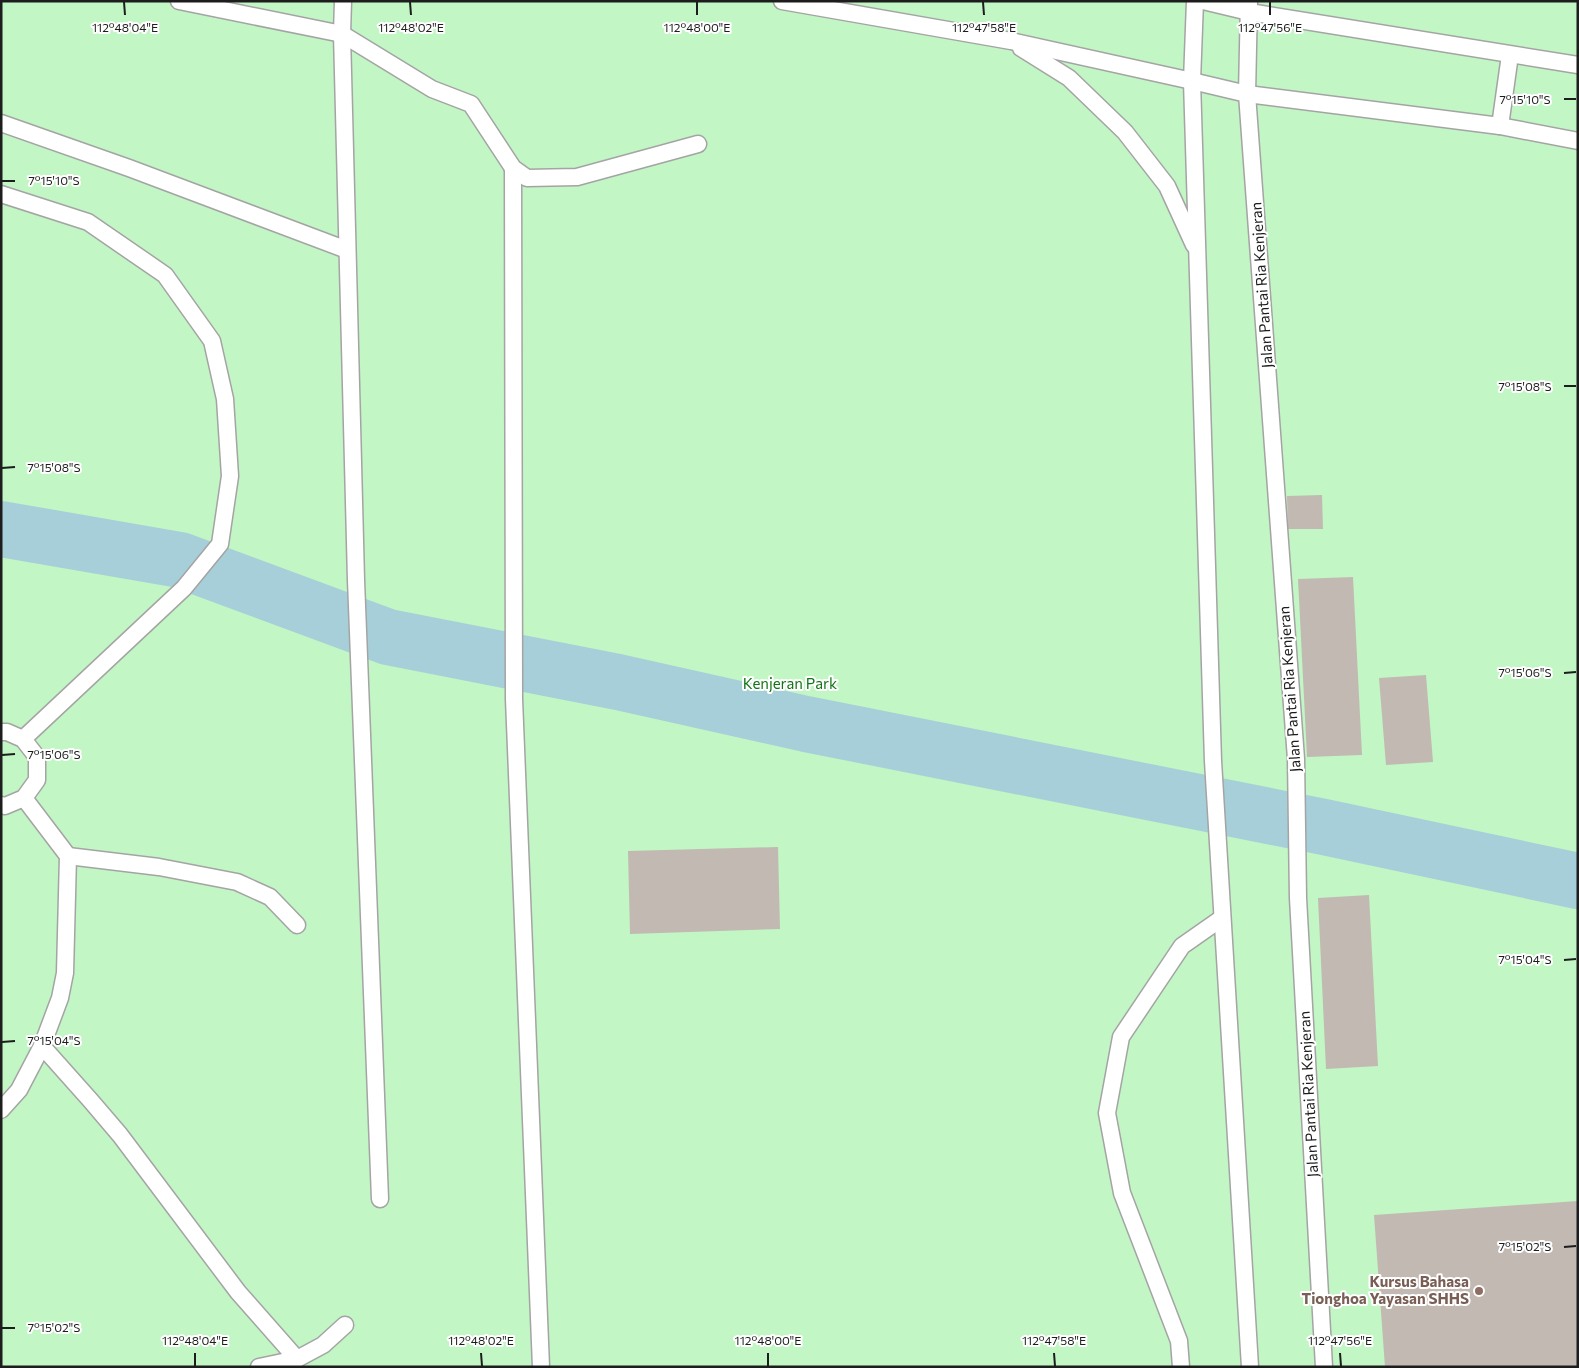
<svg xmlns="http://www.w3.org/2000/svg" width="1579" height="1368" font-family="Commissioner,sans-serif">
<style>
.park{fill:#c2f6c4}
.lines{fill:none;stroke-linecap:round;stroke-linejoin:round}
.river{stroke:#a6cfd9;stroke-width:56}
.building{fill:#c2b9b3}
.service-casing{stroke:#a4a4a4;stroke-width:19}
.service{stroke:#fff;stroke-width:16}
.ticks{fill:none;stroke:#1d1d1d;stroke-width:2}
.education-dot{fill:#8d6e63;stroke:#fff;stroke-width:2}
.labels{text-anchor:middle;stroke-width:4;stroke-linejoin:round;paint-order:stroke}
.street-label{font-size:15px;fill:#1d1d1d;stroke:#fff}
.park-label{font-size:15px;fill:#117417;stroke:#fff}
.education-label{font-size:15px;font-weight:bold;fill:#785e54;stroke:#fff;text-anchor:end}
.ticks-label{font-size:12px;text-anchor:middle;fill:#1d1d1d;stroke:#fff;stroke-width:4;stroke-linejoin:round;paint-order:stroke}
</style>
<rect width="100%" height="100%" fill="#edeae3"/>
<rect class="park" x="1" y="1" width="1577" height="1366"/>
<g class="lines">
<path class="river" d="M1,529L180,560L388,637L618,682L806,724L1324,827L1578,881"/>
</g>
<g class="building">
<path d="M1322,495L1323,529H1288L1287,496Z"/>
<path d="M1353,577L1362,755L1307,757L1298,579Z"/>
<path d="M1426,675L1433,762L1386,765L1379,678Z"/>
<path d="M778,847L780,929L630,934L628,851Z"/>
<path d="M1369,895L1378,1066L1326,1069L1318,898Z"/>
<path d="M1578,1201V1367H1385L1374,1215Z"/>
</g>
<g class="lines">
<g class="service-casing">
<g id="service">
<path d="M179,1L342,34L432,89L471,104L513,168L527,178L577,177L698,144"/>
<path d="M343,1L342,34L356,580L380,1199"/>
<path d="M782,1L1011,41L1192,81L1247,94L1500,126L1578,141"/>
<path d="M1195,1L1192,81L1213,761L1250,1367"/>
<path d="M1203,1L1249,12L1578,65"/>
<path d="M1249,1L1247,94L1296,759L1298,898L1324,1367"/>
<path d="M1021,48L1069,78L1125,132L1167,186L1194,245"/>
<path d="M1,123L129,168L347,250"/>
<path d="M1500,126L1510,55"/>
<path d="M513,168L514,699L541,1367"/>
<path d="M1,194L88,222L165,275L212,341L225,399L230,476L220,544L184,588L23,739"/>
<path d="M1,732H7L23,739L37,757V780L24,798L5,806L1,805"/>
<path d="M24,798L68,856L65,973L60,998L42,1046L91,1101L120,1135L238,1292L297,1359"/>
<path d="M68,856L159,867L237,882L270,897L297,925"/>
<path d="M1,1110L19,1090L42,1046"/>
<path d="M259,1367L297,1359L323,1345L345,1325"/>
<path d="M1181,1367L1179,1341L1122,1193L1107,1113L1121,1037L1182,946L1222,918"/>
</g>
</g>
<use href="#service" class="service"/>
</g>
<path class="ticks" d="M124,2L125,15M410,2L411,15M697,2V15M983,2L984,15M1270,2V15M1564,99H1576M2,181H15M1564,386H1576M2,468L15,467M1564,673L1576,672M2,755L15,754M1564,960L1576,959M2,1042L15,1041M1564,1247L1576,1246M2,1328H15M195,1353V1366M481,1353L482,1366M768,1353V1366M1054,1353L1055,1366M1340,1353L1341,1366"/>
<circle class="education-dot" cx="1479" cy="1291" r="5"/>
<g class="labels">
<g class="street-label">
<text transform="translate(1262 285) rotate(-94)" y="5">Jalan Pantai Ria Kenjeran</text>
<text transform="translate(1290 689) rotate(-94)" y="5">Jalan Pantai Ria Kenjeran</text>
<text transform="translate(1309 1094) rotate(-93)" y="5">Jalan Pantai Ria Kenjeran</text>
</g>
<g class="park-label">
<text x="790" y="689">Kenjeran Park</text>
</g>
<g class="education-label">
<text x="1469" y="1287">Kursus Bahasa<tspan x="1469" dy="17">Tionghoa Yayasan SHHS</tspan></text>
</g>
</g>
<g class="ticks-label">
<text x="125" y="32">112°48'04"E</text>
<text x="411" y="32">112°48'02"E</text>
<text x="697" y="32">112°48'00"E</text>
<text x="984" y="32">112°47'58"E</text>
<text x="1270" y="32">112°47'56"E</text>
<text x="1525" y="104">7°15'10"S</text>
<text x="54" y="185">7°15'10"S</text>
<text x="1525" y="391">7°15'08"S</text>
<text x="54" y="472">7°15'08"S</text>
<text x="1525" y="677">7°15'06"S</text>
<text x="54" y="759">7°15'06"S</text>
<text x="1525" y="964">7°15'04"S</text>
<text x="54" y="1045">7°15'04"S</text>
<text x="1525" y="1251">7°15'02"S</text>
<text x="54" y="1332">7°15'02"S</text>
<text x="195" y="1345">112°48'04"E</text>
<text x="481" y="1345">112°48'02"E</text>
<text x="768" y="1345">112°48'00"E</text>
<text x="1054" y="1345">112°47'58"E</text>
<text x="1340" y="1345">112°47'56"E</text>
</g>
<rect width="1579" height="1368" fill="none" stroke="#1d1d1d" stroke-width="5"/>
</svg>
